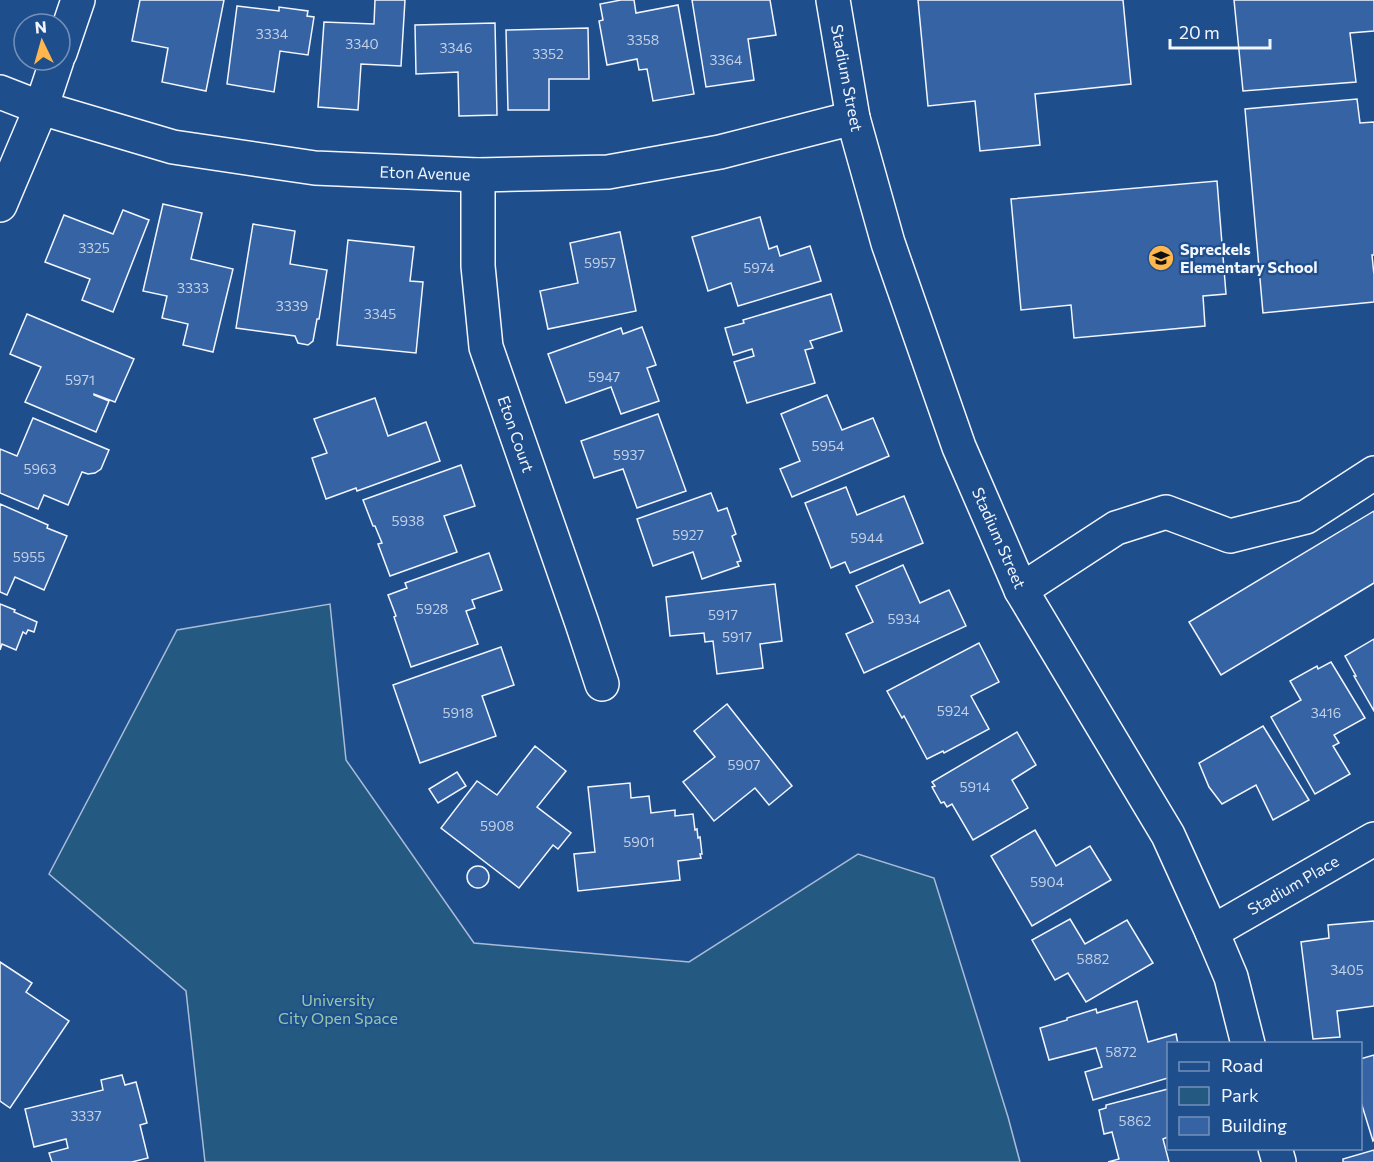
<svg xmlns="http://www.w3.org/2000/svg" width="1374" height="1162" font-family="Commissioner,sans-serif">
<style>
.green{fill:#245a82;stroke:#a8bbd7;stroke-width:1.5}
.building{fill:#3563a3;stroke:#f2f6ff;stroke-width:1.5}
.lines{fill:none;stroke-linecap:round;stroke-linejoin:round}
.minor-casing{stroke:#f2f6ff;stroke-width:36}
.minor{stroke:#1f4e8c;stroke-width:33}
.labels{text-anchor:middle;stroke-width:4.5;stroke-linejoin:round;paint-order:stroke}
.number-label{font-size:14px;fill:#c3d1e8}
.street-label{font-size:16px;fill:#f2f6ff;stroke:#1f4e8c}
.poi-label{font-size:16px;font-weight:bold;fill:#f2f6ff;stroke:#1f4e8c;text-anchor:start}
.park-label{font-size:16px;fill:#97c8a6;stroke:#1f4e8c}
</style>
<rect width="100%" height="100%" fill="#1f4e8c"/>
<path class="green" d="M330,604L346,760L474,943L689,962L858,854L934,878L1008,1117L1020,1162H205L186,991L49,874L177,630Z"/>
<g class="building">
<path d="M140,0H224L206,91L162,82L168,48L132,41Z"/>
<path d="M375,0H405L401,66L361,64L358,110L318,107L324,22L374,24Z"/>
<path d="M621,0H634L636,13L678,5L694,94L653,101L647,69L639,70L637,59L607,65L599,21L603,20L600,4Z"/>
<path d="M692,0H770L776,35L748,39L754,80L706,87Z"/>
<path d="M918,0H1123L1131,84L1035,94L1040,145L980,151L975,101L928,106Z"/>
<path d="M1234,0H1374V31L1350,33L1356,82L1243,91Z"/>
<path d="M237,6L279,11V7L308,11L307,16L314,17L308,55L280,51L274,92L227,84Z"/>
<path d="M495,23L497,115L459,116L458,72L416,74L415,25Z"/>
<path d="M588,28L589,79H549V110H508L506,30Z"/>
<path d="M1357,99L1360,123L1374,122V255H1372L1374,275V302L1263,313L1245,109Z"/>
<path d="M1217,181L1226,294L1203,296L1205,326L1074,338L1071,305L1021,310L1011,199Z"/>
<path d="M163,204L202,213L191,259L233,269L213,352L183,345L188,324L162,318L167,296L143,291Z"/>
<path d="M123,210L149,220L113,312L82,300L90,279L45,262L64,215L113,234Z"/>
<path d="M760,217L769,249L777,246L780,256L810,246L821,281L738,306L731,283L708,291L692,237Z"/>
<path d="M253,224L295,231L290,264L327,270L319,319H317L313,341L308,345L298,343L295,336L236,328Z"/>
<path d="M620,232L636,311L548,329L540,291L578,283L570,243Z"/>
<path d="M348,240L414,247L410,281L423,282L416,353L337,345Z"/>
<path d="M831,294L842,331L810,341L813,348L805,350L815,383L747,403L734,362L754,356L752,349L733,355L725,328L744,323L743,320Z"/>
<path d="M27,314L134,359L115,402L94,394V395L109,401L96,432L25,402L41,367L10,354Z"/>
<path d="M642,327L656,365L647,368L659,401L621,414L611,387L566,403L548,354L621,328L623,334Z"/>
<path d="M827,395L842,430L873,418L889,456L792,497L780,469L800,461L781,414Z"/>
<path d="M375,398L388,436L426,422L440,461L357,491L356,488L326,499L312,458L327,453L314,419Z"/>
<path d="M658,414L686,491L637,508L623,469L594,478L581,441Z"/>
<path d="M33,418L109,450L101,469L95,473L88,474L82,472L68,505L44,495L38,509L0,493V449L17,456Z"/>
<path d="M461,465L475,506L444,516L457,552L390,576L378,544L382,543L375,526H373L363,500Z"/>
<path d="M846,487L857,515L904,496L923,543L850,573L845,562L831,568L805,503Z"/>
<path d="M711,493L718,511L727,508L736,534L732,536L741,561L737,562L739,566L702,579L693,552L653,566L637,519Z"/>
<path d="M0,504L48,525L47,528L67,536L44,590L15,577L7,595L0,592Z"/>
<path d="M1374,511V583L1221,675L1189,622Z"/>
<path d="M489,553L502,590L472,600L475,608L466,611L478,644L411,667L394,617L396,616L388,595L407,588L405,583Z"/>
<path d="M903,565L920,603L949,590L966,626L864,673L846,634L873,622L856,586Z"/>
<path d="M775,584L782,641L760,644L763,668L717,674L713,641L705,642L704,633L670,636L666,597Z"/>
<path d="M0,604L15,610L14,612L37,622L34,632L28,630L26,634L23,632L16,650L2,644L0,650Z"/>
<path d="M1374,639V711L1354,676H1356L1345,656Z"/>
<path d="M979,643L999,682L971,696L989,729L944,753L943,751L927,759L904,716L902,718L887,691Z"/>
<path d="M501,647L514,685L482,696L496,736L420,763L393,685Z"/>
<path d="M1331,662L1365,718L1334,735L1339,743L1333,746L1350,774L1315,794L1271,717L1301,700L1290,681L1317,666L1318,669Z"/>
<path d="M727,704L792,786L769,805L755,788L714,821L683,782L715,757L694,731Z"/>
<path d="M1263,726L1309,800L1273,820L1256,785L1222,804L1209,787L1199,763Z"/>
<path d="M1017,732L1036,765L1012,780L1028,808L973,840L952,804L947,807L944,802L941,803L932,787L935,786L932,782Z"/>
<path d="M535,746L566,771L537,807L571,833L558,849L553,845L519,888L441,828L477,781L497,795Z"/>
<path d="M457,772L466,786L438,803L429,789Z"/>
<path d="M630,783L631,798L649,796L651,813L675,810V816L693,814L695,830L697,829L698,838L700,837L702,854H700L701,858L678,861L680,880L578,891L574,854L595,852L588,787Z"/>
<path d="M1035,830L1056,866L1090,846L1111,880L1032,926L991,856Z"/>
<circle cx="478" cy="877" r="11"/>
<path d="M1070,919L1085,944L1127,920L1153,963L1086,1002L1068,973L1055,980L1032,940Z"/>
<path d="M1374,921V1006L1337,1011L1340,1037L1313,1039L1301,942L1329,938L1328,925Z"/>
<path d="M0,962L32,983L26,992L69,1021L10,1108L0,1101Z"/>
<path d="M1137,1001L1148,1042L1176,1034L1178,1044H1168V1078L1093,1100L1085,1072L1102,1067L1096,1048L1049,1060L1040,1028L1067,1020V1018L1096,1009L1097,1013Z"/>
<path d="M1374,1055V1140L1373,1141L1360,1099V1059Z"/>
<path d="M122,1075L125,1085L136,1082L147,1123L140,1125L148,1158L132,1162H52L49,1153L68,1148L66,1139L34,1147L25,1109L103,1090L101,1080Z"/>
<path d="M1168,1089V1137L1163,1139L1169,1162H1108L1119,1159L1112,1132L1104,1134L1099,1110L1106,1108V1105Z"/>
<path d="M1374,1150V1162H1343V1159Z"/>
</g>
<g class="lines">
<g class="minor-casing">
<g id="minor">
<path d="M833,0L853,118L888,243L959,447L1021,590L1168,835L1212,932L1231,977L1248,1044"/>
<path d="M60,53L78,0"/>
<path d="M0,92L41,108L173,147L315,168L478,175L608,172L720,152L853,118"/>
<path d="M478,175V266L486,347L582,623L602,684"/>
<path d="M0,205L41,108L57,60"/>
<path d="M1021,590L1116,528L1166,512L1230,536L1306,517L1374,473"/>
<path d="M1212,932L1374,839"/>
<path d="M1275,1148L1279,1162"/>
</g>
</g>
<use href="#minor" class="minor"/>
</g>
<defs>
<g id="school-disc" transform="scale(1.35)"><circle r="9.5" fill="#ffb74d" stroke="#1f4e8c"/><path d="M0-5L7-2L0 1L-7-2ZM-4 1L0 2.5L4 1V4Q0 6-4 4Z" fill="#111"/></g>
</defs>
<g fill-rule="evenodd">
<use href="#school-disc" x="1161" y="258"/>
</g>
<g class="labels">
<g class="number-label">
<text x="272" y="39">3334</text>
<text x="643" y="45">3358</text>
<text x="362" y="49">3340</text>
<text x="456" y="53">3346</text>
<text x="548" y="59">3352</text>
<text x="726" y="65">3364</text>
<text x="94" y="253">3325</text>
<text x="600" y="268">5957</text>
<text x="759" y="273">5974</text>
<text x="193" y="293">3333</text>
<text x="292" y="311">3339</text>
<text x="380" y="319">3345</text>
<text x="604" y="382">5947</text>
<text x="80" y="385">5971</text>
<text x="828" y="451">5954</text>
<text x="629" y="460">5937</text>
<text x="40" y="474">5963</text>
<text x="408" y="526">5938</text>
<text x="688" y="540">5927</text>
<text x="867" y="543">5944</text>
<text x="29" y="562">5955</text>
<text x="432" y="614">5928</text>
<text x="723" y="620">5917</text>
<text x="904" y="624">5934</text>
<text x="737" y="642">5917</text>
<text x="953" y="716">5924</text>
<text x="458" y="718">5918</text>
<text x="1326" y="718">3416</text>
<text x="744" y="770">5907</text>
<text x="975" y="792">5914</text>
<text x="497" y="831">5908</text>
<text x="639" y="847">5901</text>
<text x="1047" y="887">5904</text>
<text x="1093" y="964">5882</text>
<text x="1347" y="975">3405</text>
<text x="1121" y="1057">5872</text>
<text x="86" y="1121">3337</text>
<text x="1135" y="1126">5862</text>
</g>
<g class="street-label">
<text transform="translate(847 78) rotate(79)" y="6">Stadium Street</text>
<text transform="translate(425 173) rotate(2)" y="6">Eton Avenue</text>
<text transform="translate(516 434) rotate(71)" y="6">Eton Court</text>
<text transform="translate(999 538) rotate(66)" y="6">Stadium Street</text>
<text transform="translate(1293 885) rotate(-30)" y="6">Stadium Place</text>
</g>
<g class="poi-label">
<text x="1180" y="255">Spreckels<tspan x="1180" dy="18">Elementary School</tspan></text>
</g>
<g class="park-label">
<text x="338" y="1006">University<tspan x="338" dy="18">City Open Space</tspan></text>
</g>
</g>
<rect x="1167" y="1042" width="195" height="108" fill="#1f4e8c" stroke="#7391ba" stroke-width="1.5"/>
<rect x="1179" y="1062" width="30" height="9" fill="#1f4e8c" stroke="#7391ba" stroke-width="1.5"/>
<text x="1221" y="1072" font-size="18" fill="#f2f6ff">Road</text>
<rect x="1179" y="1087" width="30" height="18" fill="#245a82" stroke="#7391ba" stroke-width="1.5"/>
<text x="1221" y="1102" font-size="18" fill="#f2f6ff">Park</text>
<rect x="1179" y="1117" width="30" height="18" fill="#3563a3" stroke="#7391ba" stroke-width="1.5"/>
<text x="1221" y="1132" font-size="18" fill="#f2f6ff">Building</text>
<g transform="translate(42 42) rotate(355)"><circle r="28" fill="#1f4e8c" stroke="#7391ba" stroke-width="1.5"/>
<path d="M0-4.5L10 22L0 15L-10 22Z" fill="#ffb74d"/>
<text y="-9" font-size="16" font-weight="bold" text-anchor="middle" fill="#f2f6ff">N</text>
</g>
<path d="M1170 39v9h100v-9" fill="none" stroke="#f2f6ff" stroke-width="3"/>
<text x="1179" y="39" font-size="18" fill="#f2f6ff" stroke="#1f4e8c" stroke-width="4.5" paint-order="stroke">20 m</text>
</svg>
